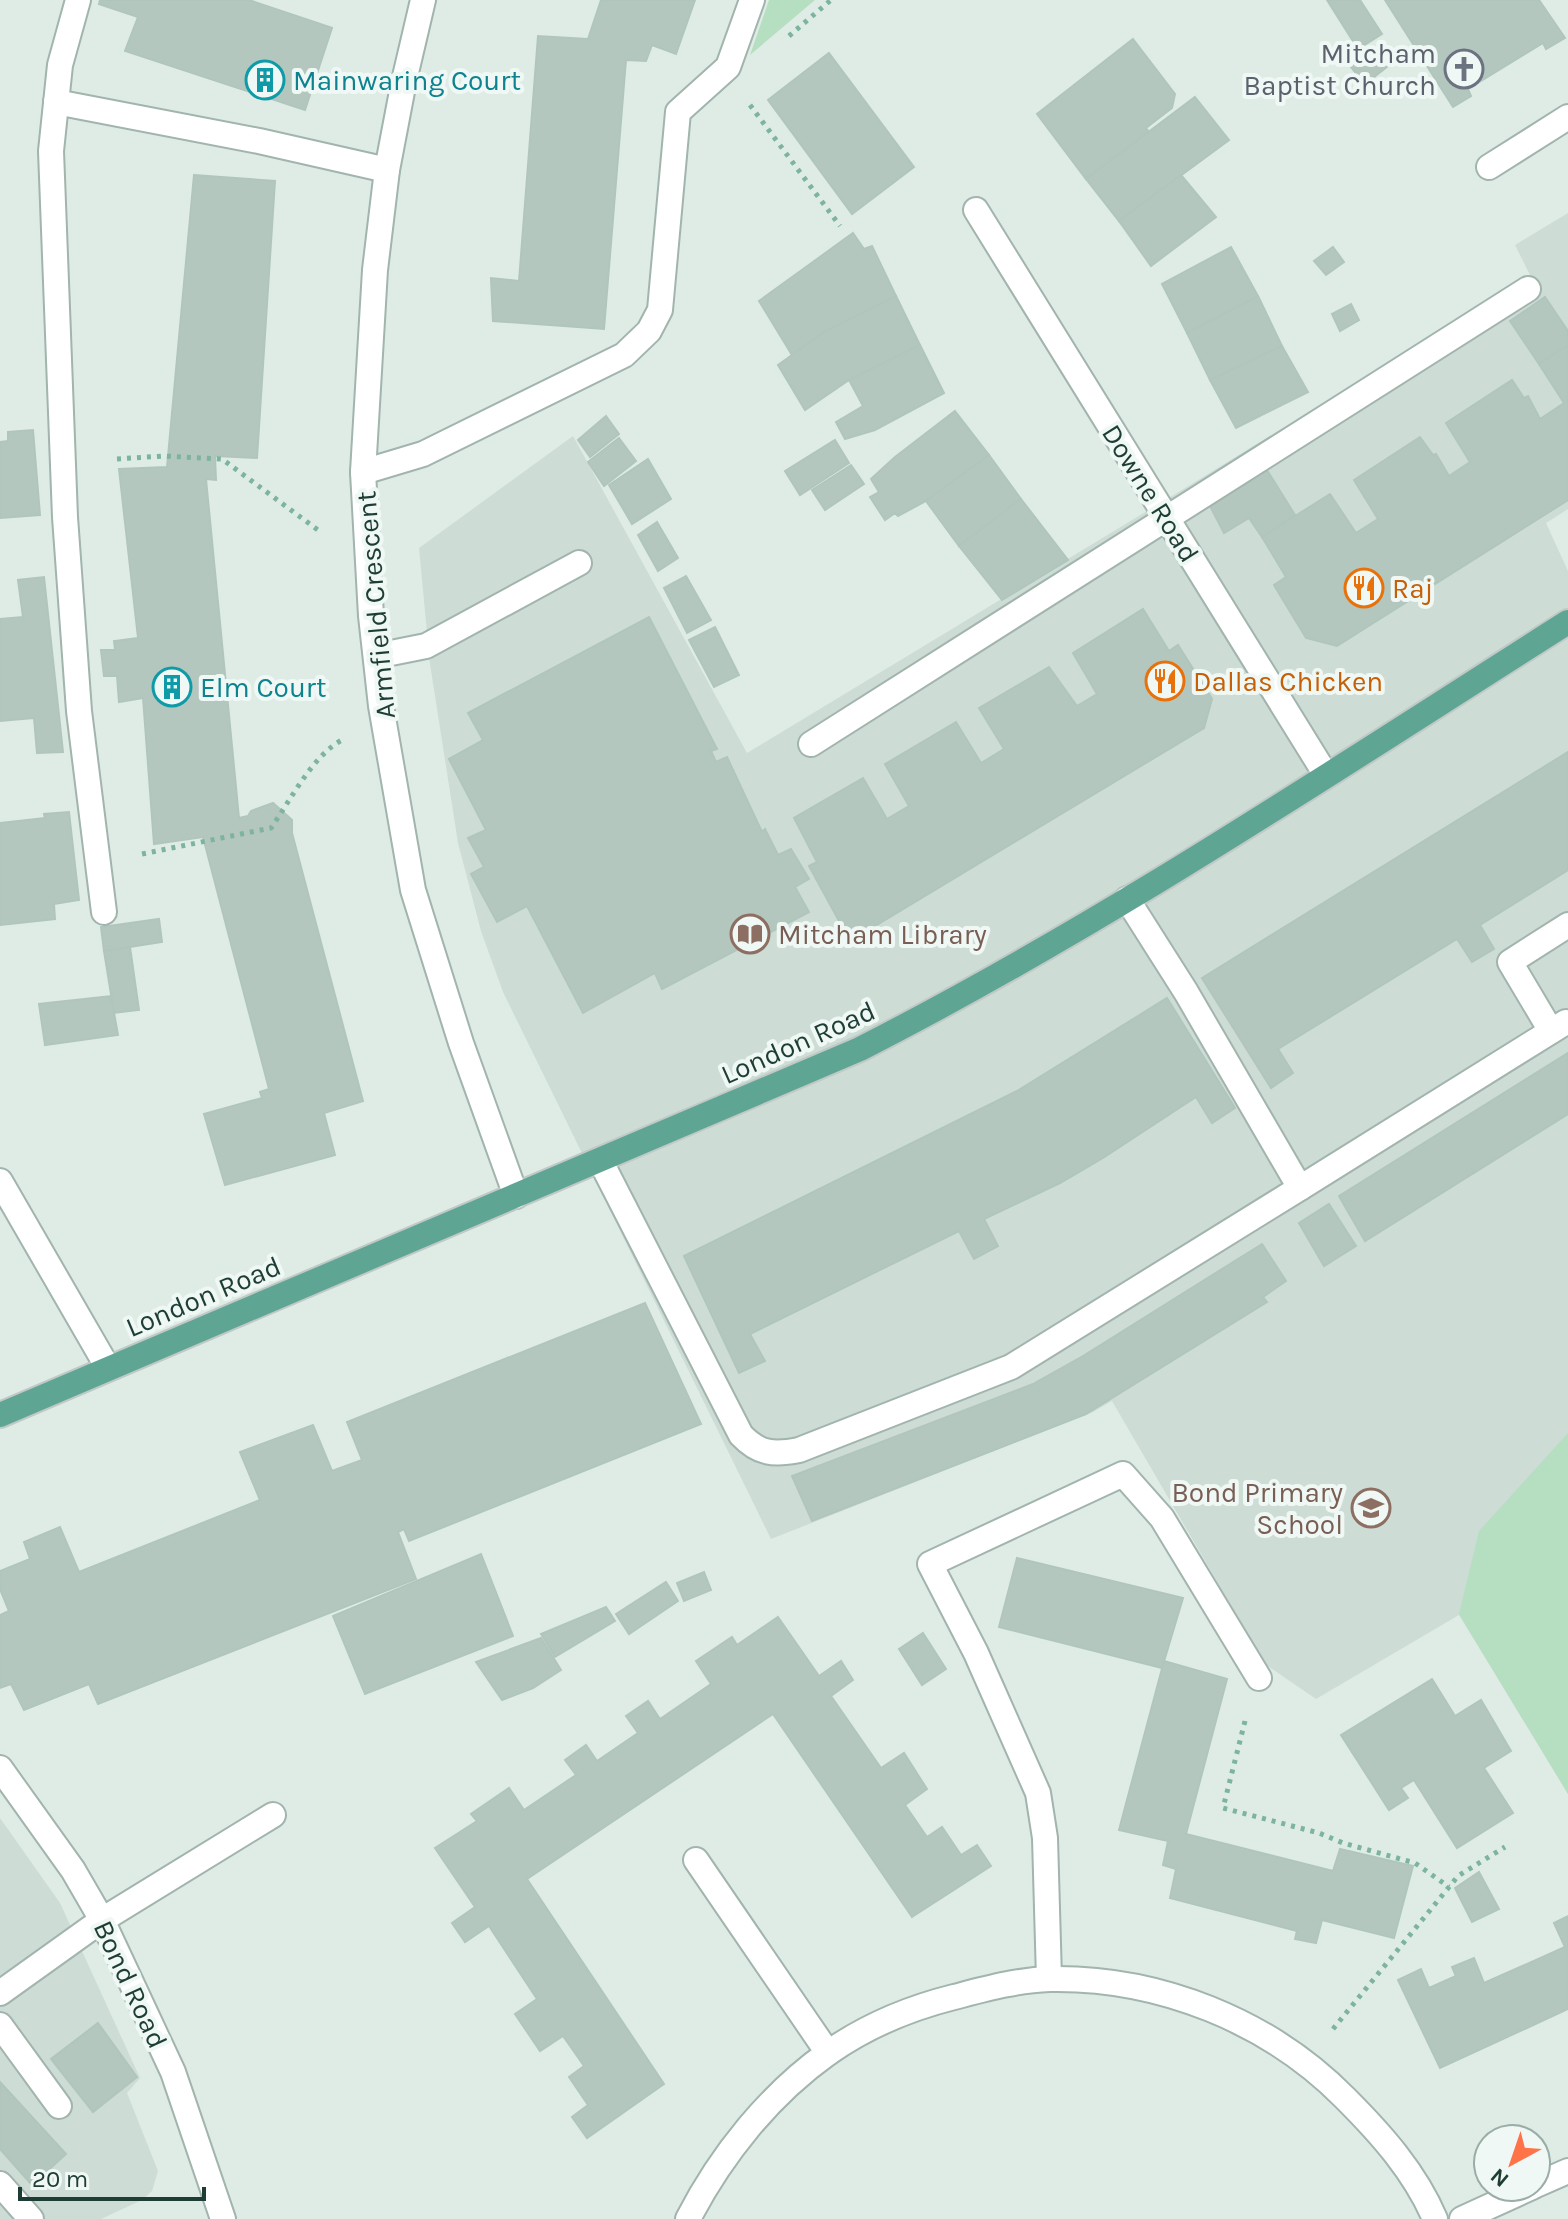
<svg xmlns="http://www.w3.org/2000/svg" width="1568" height="2219" font-family="Karla,sans-serif">
<style>
.built{fill:#cddcd5}
.green{fill:#b5dfc0}
.building{fill:#b4c7bf;stroke:#b0c6bd;stroke-width:2}
.lines{fill:none;stroke-linecap:round;stroke-linejoin:round}
.service-casing{stroke:#a1b4ad;stroke-width:28}
.minor-casing{stroke:#a1b4ad;stroke-width:28}
.primary-casing{stroke:#c0c9c6;stroke-width:28}
.path{stroke:#7cb3a1;stroke-width:5;stroke-dasharray:4 6;stroke-linecap:butt}
.service{stroke:#fff;stroke-width:24}
.minor{stroke:#fff;stroke-width:24}
.primary{stroke:#5ea693;stroke-width:24}
.labels{text-anchor:middle;stroke-width:8;stroke-linejoin:round;paint-order:stroke}
.worship-label{font-size:28px;fill:#5b616d;stroke:#eff8f4;text-anchor:end}
.culture-label{font-size:28px;fill:#0d838f;stroke:#eff8f4;text-anchor:start}
.street-label{font-size:28px;fill:#1e3d34;stroke:#eff8f4}
.food-label{font-size:28px;fill:#c56008;stroke:#eff8f4;text-anchor:start}
.education-label{font-size:28px;fill:#785e54;stroke:#eff8f4;text-anchor:start}
</style>
<rect width="100%" height="100%" fill="#dfece6"/>
<g class="built">
<path d="M1568,213V509L1546,523L1568,571V1794L1459,1615L1316,1699L1265,1664L1112,1401L1093,1412L771,1539L503,992L481,931L458,843L430,664L419,548L573,436L747,753L1195,482L1530,275L1515,245Z"/>
<path d="M0,1818L60,1903L140,2078L127,2093L158,2171L152,2191L142,2200L101,2219H0Z"/>
</g>
<g class="green">
<path d="M769,0H815L750,55Z"/>
<path d="M1568,1433V1794L1459,1614L1479,1531Z"/>
</g>
<g class="building">
<path d="M100,0H249L332,28L305,110L125,51L138,17L99,4Z"/>
<path d="M601,0H695L676,54L652,45L646,61L626,60L604,329L493,321L491,278L519,281L538,36L588,39Z"/>
<path d="M1327,0H1360L1382,34L1358,49Z"/>
<path d="M1385,0H1539L1565,38L1546,49L1543,43L1468,89L1471,96L1453,107Z"/>
<path d="M1133,39L1175,94L1172,108L1146,128L1149,132L1086,179L1037,114Z"/>
<path d="M1374,48L1388,66L1365,84L1350,66Z"/>
<path d="M829,53L914,167L852,214L768,100Z"/>
<path d="M1195,97L1229,140L1119,221L1086,179Z"/>
<path d="M194,175L275,181L257,458L215,456L216,480L206,479L239,818L248,816L251,811L273,803L292,820V833L363,1101L324,1113L335,1155L225,1185L204,1114L262,1098L260,1092L269,1089L203,837L154,844L143,698L119,702L117,676H104L101,650H115L114,641L138,638L119,469L167,467Z"/>
<path d="M1181,175L1216,217L1151,266L1119,221Z"/>
<path d="M853,233L864,249L872,246L896,296L824,332L792,355L759,301Z"/>
<path d="M1231,247L1258,296L1187,333L1162,284Z"/>
<path d="M1333,247L1344,262L1326,275L1314,261Z"/>
<path d="M896,296L920,345L849,380L805,410L778,365L824,332Z"/>
<path d="M1258,296L1282,346L1210,380L1187,333Z"/>
<path d="M1545,297L1568,331V345L1539,364L1510,321Z"/>
<path d="M1351,304L1359,320L1340,331L1332,314Z"/>
<path d="M920,345L944,393L875,430L845,439L836,422L863,406L849,380Z"/>
<path d="M1568,345V500L1337,646L1306,638L1274,585L1286,577L1262,537L1330,494L1356,533L1378,519L1354,480L1420,437L1433,455L1436,454L1449,476L1470,462L1446,423L1512,380L1524,398L1528,396L1540,419L1564,403L1539,364Z"/>
<path d="M1282,346L1308,392L1236,428L1210,380Z"/>
<path d="M955,411L989,455L926,501L898,516L895,513L885,520L870,497L879,492L871,479L895,457Z"/>
<path d="M606,416L619,434L590,457L578,440Z"/>
<path d="M33,430L40,515L0,518V442L8,441V432Z"/>
<path d="M619,438L636,461L604,486L588,462Z"/>
<path d="M835,440L849,463L800,495L785,471Z"/>
<path d="M989,455L1021,499L959,546L926,501Z"/>
<path d="M648,459L671,499L632,524L609,485Z"/>
<path d="M851,465L864,484L825,510L812,490Z"/>
<path d="M1265,467L1295,515L1262,537L1249,518L1224,533L1209,504Z"/>
<path d="M1021,499L1068,560L1002,600L959,546Z"/>
<path d="M657,522L678,558L658,571L638,535Z"/>
<path d="M686,576L711,620L687,633L664,588Z"/>
<path d="M44,577L63,752L37,753L34,718L0,721V619L23,617L18,580Z"/>
<path d="M1143,609L1169,651L1178,645L1212,699L1204,728L850,941L809,866L817,862L794,818L863,778L887,819L909,806L885,764L956,722L981,763L1004,749L979,708L1049,667L1077,706L1097,694L1073,653Z"/>
<path d="M649,617L717,749L711,751L716,762L727,757L762,832L765,829L778,855L791,849L809,879L795,887L809,912L662,989L655,973L583,1013L527,906L497,922L471,874L484,867L468,838L486,830L449,759L483,740L468,713Z"/>
<path d="M715,627L739,675L714,687L689,640Z"/>
<path d="M1568,752V870L1480,925L1494,949L1472,962L1457,939L1278,1049L1293,1073L1271,1088L1202,978Z"/>
<path d="M69,812L79,900L54,904L55,919L0,925V823L45,818L44,814Z"/>
<path d="M159,919L162,942L104,951L101,927Z"/>
<path d="M130,947L139,1010L114,1013L104,951Z"/>
<path d="M111,996L118,1035L45,1045L39,1004Z"/>
<path d="M1167,998L1235,1108L1212,1123L1196,1097L1103,1158L1060,1183L984,1219L998,1246L974,1259L959,1231L750,1334L765,1361L739,1373L684,1256L1017,1091Z"/>
<path d="M1568,1053V1114L1365,1241L1339,1196Z"/>
<path d="M1329,1204L1356,1246L1324,1266L1299,1223Z"/>
<path d="M1262,1244L1286,1281L1263,1297L1267,1302L1086,1414L812,1521L792,1476L1033,1384L1083,1356Z"/>
<path d="M645,1303L701,1424L409,1541L404,1529L398,1532L416,1579L98,1704L89,1684L24,1710L11,1684L0,1688V1615L9,1611L0,1589V1571L30,1559L24,1542L60,1527L79,1572L260,1500L240,1452L313,1425L332,1471L362,1460L347,1422Z"/>
<path d="M481,1554L513,1636L365,1694L333,1616Z"/>
<path d="M1017,1558L1183,1598L1162,1668L999,1627Z"/>
<path d="M704,1572L711,1590L684,1601L677,1583Z"/>
<path d="M666,1582L678,1601L629,1634L616,1614Z"/>
<path d="M606,1607L615,1621L555,1657L541,1634Z"/>
<path d="M778,1617L819,1676L841,1661L853,1680L831,1696L881,1768L904,1753L927,1789L905,1805L927,1837L942,1827L961,1855L977,1845L991,1866L912,1917L773,1714L527,1879L664,2084L587,2138L572,2117L588,2105L569,2077L584,2066L563,2036L540,2051L515,2014L537,1999L489,1926L465,1942L452,1923L475,1907L435,1848L477,1821L471,1814L509,1788L524,1810L576,1775L565,1760L586,1745L597,1761L638,1733L626,1716L648,1701L660,1719L711,1684L696,1661L732,1637L737,1645Z"/>
<path d="M923,1633L946,1669L922,1685L899,1649Z"/>
<path d="M541,1638L561,1670L533,1688L502,1700L476,1662Z"/>
<path d="M1164,1661L1227,1679L1186,1834L1333,1871L1340,1849L1413,1866L1394,1938L1322,1920L1316,1943L1295,1939L1297,1931L1170,1898L1176,1869L1163,1865L1168,1841L1119,1830Z"/>
<path d="M1432,1679L1455,1716L1481,1700L1511,1751L1484,1768L1513,1813L1457,1848L1414,1780L1401,1788L1408,1798L1389,1810L1341,1735Z"/>
<path d="M1479,1872L1499,1909L1472,1922L1455,1888Z"/>
<path d="M1568,1916V2009L1440,2068L1398,1980L1421,1969L1429,1988L1456,1976L1452,1967L1474,1958L1484,1983L1565,1947L1554,1923Z"/>
<path d="M98,2023L137,2077L93,2112L51,2059Z"/>
<path d="M0,2082L66,2154L32,2185L0,2149Z"/>
</g>
<g class="lines">
<g class="service-casing">
<g id="service">
<path d="M78,0L60,65L51,151L65,517L79,711L104,912"/>
<path d="M56,102L259,141L387,170"/>
<path d="M1489,167L1568,117"/>
<path d="M363,472L423,454L624,355L649,331L660,310L678,112L728,67L752,0"/>
<path d="M376,656L426,646L579,563"/>
<path d="M811,744L1528,289"/>
<path d="M1127,899L1186,992L1300,1188L1566,1022"/>
<path d="M1551,1031L1510,962L1568,925"/>
<path d="M600,1160L741,1435C759,1454 774,1455 799,1450L1011,1367L1300,1188"/>
<path d="M0,1181L108,1368"/>
<path d="M696,1860L828,2053"/>
<path d="M1049,1979L1045,1838L1038,1793L976,1653L930,1564L1123,1474L1162,1518L1259,1678"/>
<path d="M0,1993L102,1920L273,1815"/>
<path d="M0,2025L59,2106"/>
<path d="M0,2184L31,2219"/>
<path d="M1536,2185L1568,2171"/>
<path d="M1462,2219L1532,2187"/>
</g>
</g>
<g class="minor-casing">
<g id="minor">
<path d="M423,0L404,81L387,170L375,270L363,472L371,616L381,706L413,890L461,1043L516,1196"/>
<path d="M976,210L1326,775"/>
<path d="M0,1768L73,1870L102,1920L173,2072L223,2219"/>
<path d="M688,2219C721,2155 769,2095 828,2053C865,2027 910,2008 954,1997C985,1989 1017,1980 1050,1979C1159,1977 1269,2021 1345,2098C1381,2134 1415,2172 1435,2219"/>
</g>
</g>
<g class="primary-casing">
<path id="primary" d="M0,1415L860,1049C1105,924 1336,769 1568,622"/>
</g>
<g class="path">
<path d="M789,36L831,0"/>
<path d="M750,105L840,226"/>
<path d="M117,459L164,456L222,459L322,533"/>
<path d="M142,854L271,828C290,801 313,755 342,740"/>
<path d="M1245,1721L1223,1808L1319,1833L1343,1843L1415,1863L1449,1887"/>
<path d="M1333,2029L1458,1876L1505,1847"/>
</g>
<use href="#service" class="service"/>
<use href="#minor" class="minor"/>
<use href="#primary" class="primary"/>
</g>
<defs>
<g id="church-ring" transform="scale(2)"><circle r="9.5" fill="#eff8f4" stroke="#6b7280" stroke-width="1.5"/><path d="M-1.2-6h2.4v3.5h3.3v2.4h-3.3V6h-2.4V-.1h-3.3v-2.4h3.3Z" fill="#6b7280"/></g>
<g id="building-ring" transform="scale(2)"><circle r="9.5" fill="#eff8f4" stroke="#0f9aa8" stroke-width="1.5"/><path d="M-4-6H4V6H1V3H-1V6H-4ZM-2.5-4.3h1.7v1.8h-1.7ZM.8-4.3h1.7v1.8H.8ZM-2.5-1h1.7V.8h-1.7ZM.8-1h1.7V.8H.8Z" fill="#0f9aa8"/></g>
<g id="restaurant-ring" transform="scale(2)"><circle r="9.5" fill="#eff8f4" stroke="#e8710a" stroke-width="1.5"/><path d="M-5-6h1v4h1v-4h1v4h1v-4h1v5L-1.5 .5V6h-2V.5L-5-1ZM5-6V6H3V1.5H1.5Q1.5-4 5-6Z" fill="#e8710a"/></g>
<g id="library-ring" transform="scale(2)"><circle r="9.5" fill="#eff8f4" stroke="#8d6e63" stroke-width="1.5"/><path d="M-6-4Q-3-5.5-.7-3.5V5Q-3 3-6 4ZM6-4Q3-5.5 .7-3.5V5Q3 3 6 4Z" fill="#8d6e63"/></g>
<g id="school-ring" transform="scale(2)"><circle r="9.5" fill="#eff8f4" stroke="#8d6e63" stroke-width="1.5"/><path d="M0-5L7-2L0 1L-7-2ZM-4 1L0 2.5L4 1V4Q0 6-4 4Z" fill="#8d6e63"/></g>
</defs>
<g fill-rule="evenodd">
<use href="#church-ring" x="1464" y="69"/>
<use href="#building-ring" x="265" y="80"/>
<use href="#restaurant-ring" x="1364" y="588"/>
<use href="#restaurant-ring" x="1165" y="681"/>
<use href="#building-ring" x="172" y="687"/>
<use href="#library-ring" x="750" y="934"/>
<use href="#school-ring" x="1371" y="1508"/>
</g>
<g class="labels">
<g class="worship-label">
<text x="1436" y="63">Mitcham<tspan x="1436" dy="32">Baptist Church</tspan></text>
</g>
<g class="culture-label">
<text x="293" y="90">Mainwaring Court</text>
<text x="200" y="697">Elm Court</text>
</g>
<g class="street-label">
<text transform="translate(1151 493) rotate(58)" y="10">Downe Road</text>
<text transform="translate(375 605) rotate(-95)" y="10">Armfield Crescent</text>
<text transform="translate(798 1042) rotate(-24)" y="10">London Road</text>
<text transform="translate(203 1296) rotate(-23)" y="10">London Road</text>
<text transform="translate(131 1984) rotate(65)" y="10">Bond Road</text>
</g>
<g class="food-label">
<text x="1392" y="598">Raj</text>
<text x="1193" y="691">Dallas Chicken</text>
</g>
<g class="education-label">
<text x="778" y="944">Mitcham Library</text>
<text x="1343" y="1502" text-anchor="end">Bond Primary<tspan x="1343" dy="32">School</tspan></text>
</g>
</g>
<g transform="translate(1512 2163) rotate(220)"><circle r="38" fill="#eff8f4" stroke="#9bada7" stroke-width="2"/>
<path d="M0-6L14 30L0 20L-14 30Z" fill="#ff7349"/>
<text y="-12" font-size="22" font-weight="bold" text-anchor="middle" fill="#1e3d34">N</text>
</g>
<path d="M20 2187v12h184v-12" fill="none" stroke="#1e3d34" stroke-width="4"/>
<text x="32" y="2187" font-size="24" fill="#1e3d34" stroke="#eff8f4" stroke-width="6" paint-order="stroke">20 m</text>
</svg>
